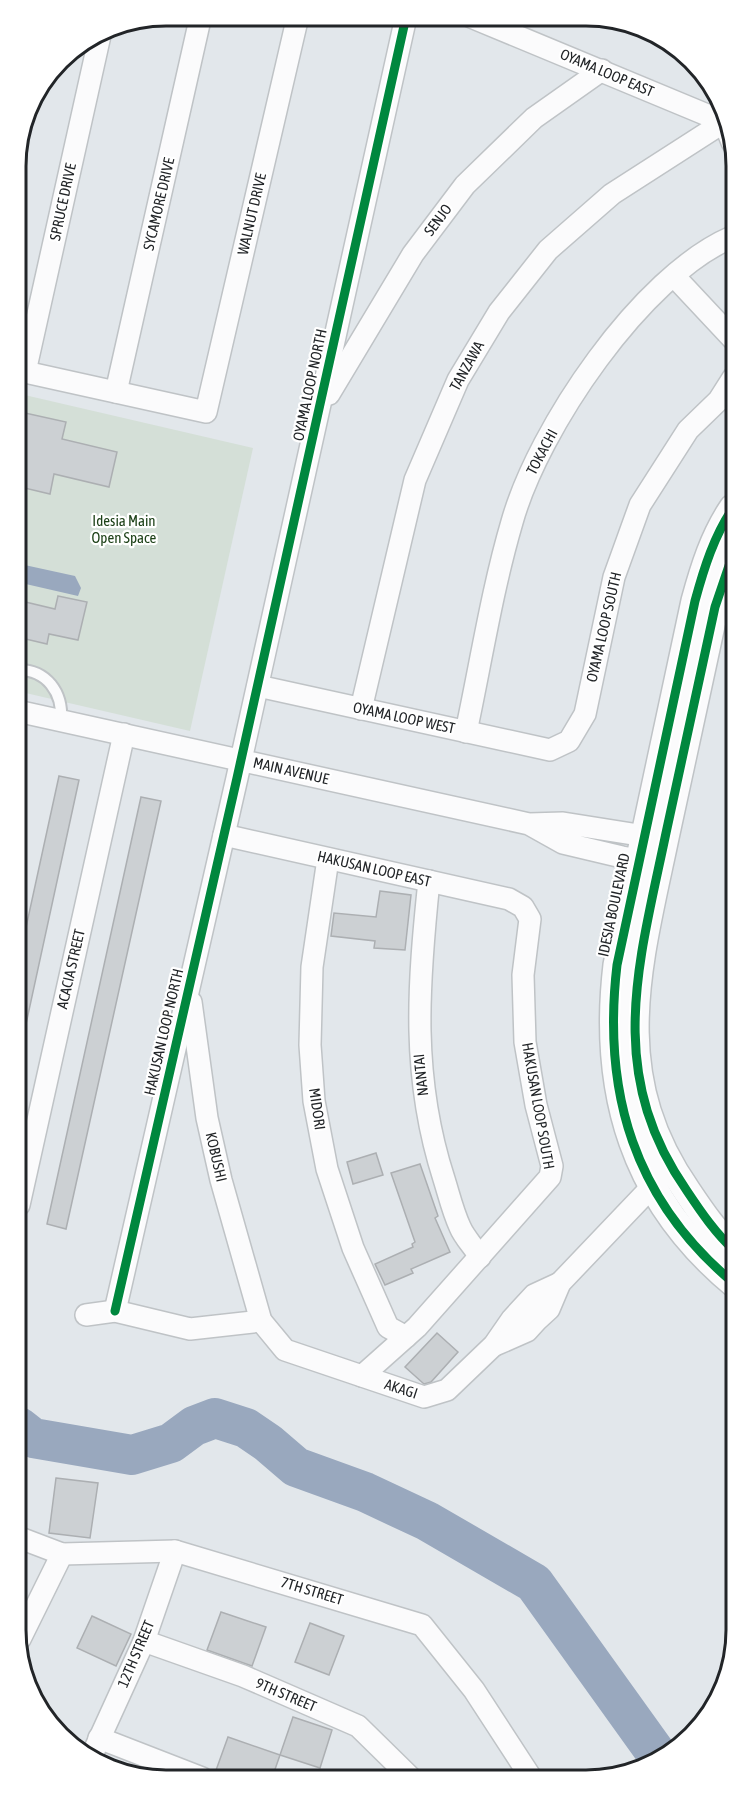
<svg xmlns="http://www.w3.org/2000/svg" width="752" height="1796" font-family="'Asap Condensed',sans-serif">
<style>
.green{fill:#d4dfd7}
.water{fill:#99a8be}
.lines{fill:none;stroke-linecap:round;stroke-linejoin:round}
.river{stroke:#99a8be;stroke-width:40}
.building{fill:#ccd0d3;stroke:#acafb2;stroke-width:1.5}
.service-casing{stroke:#bfc3c6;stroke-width:14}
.minor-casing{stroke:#bfc3c6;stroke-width:24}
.tertiary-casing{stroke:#bfc3c6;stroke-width:30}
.service{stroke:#fbfbfc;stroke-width:10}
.minor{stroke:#fbfbfc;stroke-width:21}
.tertiary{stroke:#fbfbfc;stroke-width:27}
.cycleway-casing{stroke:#fff;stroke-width:13}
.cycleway{stroke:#00873e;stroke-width:9}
.labels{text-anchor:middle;stroke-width:4.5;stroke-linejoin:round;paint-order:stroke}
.street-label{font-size:15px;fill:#222528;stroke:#fff}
.park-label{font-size:15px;fill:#1d4118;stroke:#fff}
.rim{fill:none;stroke:#222528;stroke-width:3}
</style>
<rect width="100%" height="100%" fill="#e2e7eb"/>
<path class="green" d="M16,393L253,448L190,731L17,691Z"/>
<path class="water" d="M20,564L75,576L81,588L78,596L17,582Z"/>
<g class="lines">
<path class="river" d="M19,1427L33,1438L132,1455L171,1443L194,1426L215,1418L246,1428L268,1443L296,1467L365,1492L427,1521L534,1583L661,1760"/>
</g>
<g class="building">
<path d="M16,411L66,422L62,439L117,452L109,487L54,474L50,494L16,486Z"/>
<path d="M58,596L87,602L78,640L49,634L47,644L17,637V600L55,609Z"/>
<path d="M59,776L79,780L26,1024L18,1023V964Z"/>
<path d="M141,797L161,801L66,1229L47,1224Z"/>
<path d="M380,891L411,895L405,950L374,948L375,941L331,936L334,913L376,917Z"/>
<path d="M376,1153L383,1175L353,1184L347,1162Z"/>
<path d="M420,1164L438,1216L435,1218L450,1252L411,1269L413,1273L385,1285L375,1264L413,1247L412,1244L415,1242L391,1173Z"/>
<path d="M437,1333L458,1352L431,1382L424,1384L405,1367Z"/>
<path d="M56,1478L98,1483L90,1538L49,1533Z"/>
<path d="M221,1612L266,1627L252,1666L207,1650Z"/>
<path d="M92,1616L131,1634L116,1666L77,1648Z"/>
<path d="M310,1623L344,1636L329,1675L295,1662Z"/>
<path d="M293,1717L332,1730L320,1768L280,1755Z"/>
<path d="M228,1737L280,1755L272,1778H229L215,1773Z"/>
</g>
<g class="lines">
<g class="service-casing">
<path id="service" d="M17,670C47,669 63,693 61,720"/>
</g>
<g class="minor-casing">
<g id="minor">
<path d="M471,17L724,122L732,142"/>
<path d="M674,276L733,339"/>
<path d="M16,370L206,412L298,16"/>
<path d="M25,372L101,31"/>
<path d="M116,392L201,15"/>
<path d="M329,394L413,254L465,185L534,118L602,70"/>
<path d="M258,686L550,750L569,741L585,714L614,577L640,505L688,430L719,400L733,378"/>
<path d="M361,709L415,480L458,380L499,312L548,250L612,194L724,122"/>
<path d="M17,711L529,824L563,823L645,836L662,852L640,860L622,857L563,843L529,824"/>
<path d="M466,732C481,662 492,590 512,522C538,429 641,276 732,237"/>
<path d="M224,835L509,899L523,907L530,919L523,975L525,1042L536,1105L552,1166L550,1177L417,1327L362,1376"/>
<path d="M328,859L312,967L310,1045L314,1101L327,1169L353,1248L388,1327L406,1337"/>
<path d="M429,881C418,986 411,1077 444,1179C449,1195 453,1212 460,1227C464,1237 474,1247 480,1257"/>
<path d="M191,1002L207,1118L221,1180L261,1321L285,1350L424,1397L447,1390L494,1345L512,1319L534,1295L560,1283"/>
<path d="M19,1205L124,734"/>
<path d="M115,1311L237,778L406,17"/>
<path d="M86,1315L115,1311L190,1329L261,1321"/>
<path d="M495,1345L527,1331L537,1320L549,1309L560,1283L662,1176"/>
<path d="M20,1538L62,1554L175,1551L422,1625L474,1690L530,1776"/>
<path d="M20,1639L62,1554"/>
<path d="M144,1641L243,1676L358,1726L410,1777"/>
<path d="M99,1738L202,1778"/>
<path d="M92,1755L144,1641L175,1551"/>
</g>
</g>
<g class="tertiary-casing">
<g id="tertiary">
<path d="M733,508C714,536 704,568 695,601L617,965C602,1093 634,1201 736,1285"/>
<path d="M733,554L715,607C699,682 682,758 666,833C639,963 604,1072 687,1191C701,1212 716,1234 735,1251"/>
</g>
</g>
<use href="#service" class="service"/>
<use href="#minor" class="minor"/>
<use href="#tertiary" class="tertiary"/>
<g class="cycleway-casing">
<g id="cycleway">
<path d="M733,508C714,536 704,568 695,601L617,965C602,1093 634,1201 736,1285"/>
<path d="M733,554L715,607C699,682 682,758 666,833C639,963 604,1072 687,1191C701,1212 716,1234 735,1251"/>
<path d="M115,1311L237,778L406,17"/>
</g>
</g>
<use href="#cycleway" class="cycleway"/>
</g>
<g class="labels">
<g class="street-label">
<text transform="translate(607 73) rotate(23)" y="5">OYAMA LOOP EAST</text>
<text transform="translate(63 202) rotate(-78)" y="5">SPRUCE DRIVE</text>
<text transform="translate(159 204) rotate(-77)" y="5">SYCAMORE DRIVE</text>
<text transform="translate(252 214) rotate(-77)" y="5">WALNUT DRIVE</text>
<text transform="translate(438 220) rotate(-53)" y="5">SENJO</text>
<text transform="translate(467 366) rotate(-61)" y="5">TANZAWA</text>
<text transform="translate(310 385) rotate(-78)" y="5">OYAMA LOOP NORTH</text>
<text transform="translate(542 452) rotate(-62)" y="5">TOKACHI</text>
<text transform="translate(604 627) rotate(-77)" y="5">OYAMA LOOP SOUTH</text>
<text transform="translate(404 718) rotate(12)" y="5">OYAMA LOOP WEST</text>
<text transform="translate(291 771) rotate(13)" y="5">MAIN AVENUE</text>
<text transform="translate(374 869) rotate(13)" y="5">HAKUSAN LOOP EAST</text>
<text transform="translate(614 905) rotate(-78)" y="5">IDESIA BOULEVARD</text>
<text transform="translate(71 969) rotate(-77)" y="5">ACACIA STREET</text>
<text transform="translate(164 1032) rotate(-77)" y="5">HAKUSAN LOOP NORTH</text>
<text transform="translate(421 1075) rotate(-96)" y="5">NANTAI</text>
<text transform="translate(538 1106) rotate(80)" y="5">HAKUSAN LOOP SOUTH</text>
<text transform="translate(317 1109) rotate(82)" y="5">MIDORI</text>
<text transform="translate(216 1157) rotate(77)" y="5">KOBUSHI</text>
<text transform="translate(401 1389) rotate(18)" y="5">AKAGI</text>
<text transform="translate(312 1591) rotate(17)" y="5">7TH STREET</text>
<text transform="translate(136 1654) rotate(-67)" y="5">12TH STREET</text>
<text transform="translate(286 1695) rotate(23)" y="5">9TH STREET</text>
</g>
<g class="park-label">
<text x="124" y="526">Idesia Main<tspan x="124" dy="17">Open Space</tspan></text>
</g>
</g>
<path d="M0 0H752V1796H0ZM166 26H586A140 140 0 0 1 726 166V1630A140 140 0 0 1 586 1770H166A140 140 0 0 1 26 1630V166A140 140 0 0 1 166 26Z" fill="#fff" fill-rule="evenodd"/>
<path class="rim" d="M166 26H586A140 140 0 0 1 726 166V1630A140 140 0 0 1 586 1770H166A140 140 0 0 1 26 1630V166A140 140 0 0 1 166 26Z"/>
</svg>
